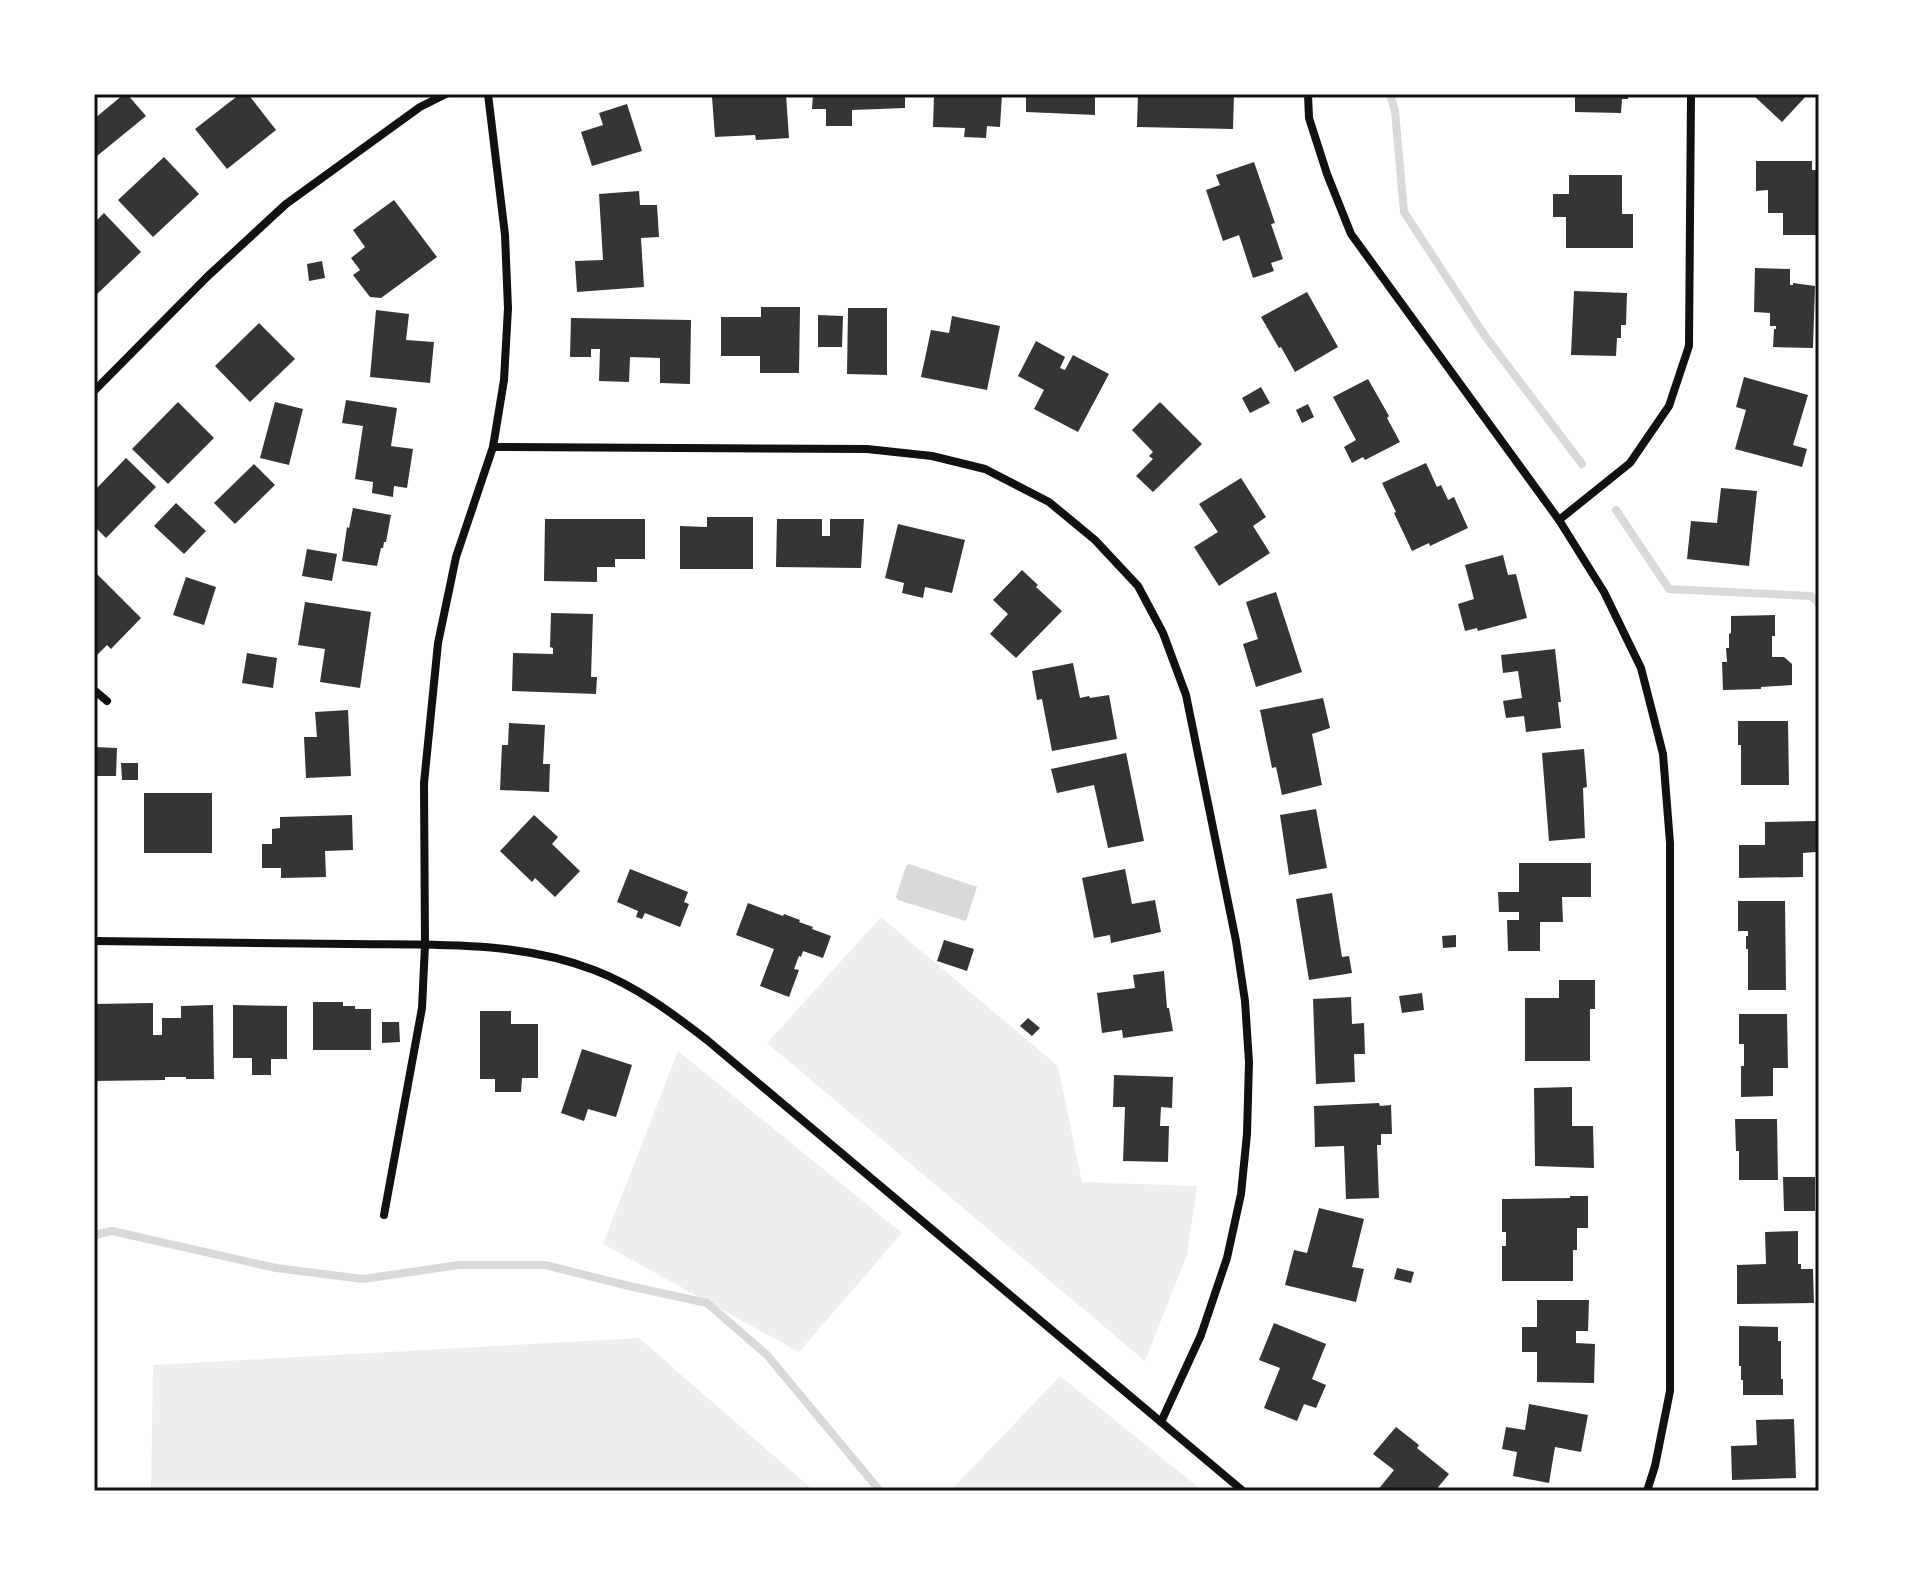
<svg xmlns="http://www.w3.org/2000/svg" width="1913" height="1585" font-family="'Source Sans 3',sans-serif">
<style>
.green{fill:#eee}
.water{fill:#d9d9d9}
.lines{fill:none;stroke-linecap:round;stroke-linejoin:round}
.stream{stroke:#d9d9d9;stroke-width:8}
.building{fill:#353535}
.minor{stroke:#111;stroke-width:8}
.neatline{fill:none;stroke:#111;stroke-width:3}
</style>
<rect width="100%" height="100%" fill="#fff"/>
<g class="green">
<path d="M881,917L1058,1066L1082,1182L1197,1186L1187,1255L1145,1361L767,1043Z"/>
<path d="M678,1051L902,1233L799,1352L603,1244Z"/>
<path d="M639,1338L814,1491H151L153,1365Z"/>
<path d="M1060,1376L1203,1491H950Z"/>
</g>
<path class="water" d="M909,864L977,887L966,921L898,900L896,897L906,866Z"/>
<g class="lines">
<g class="stream">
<path d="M1390,94L1395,111L1404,212L1485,336L1582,464"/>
<path d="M1616,510L1669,589L1811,596L1819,604"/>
<path d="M94,1235L112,1231L276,1268L363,1279L459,1265H545L629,1286L707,1303L767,1355L880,1491"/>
</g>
</g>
<g class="building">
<path d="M124,94H127L146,116L97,156L94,152V119Z"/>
<path d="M240,94H248L276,130L227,169L195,129Z"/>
<path d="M750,94H786L789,138L756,140L755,135L715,137L712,97Z"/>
<path d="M813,94H905V108L852,110V126H826V109H812Z"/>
<path d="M934,94H1002L1000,127L987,126L986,138L964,137L965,128L933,127Z"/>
<path d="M1026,94H1095V115L1026,112Z"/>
<path d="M1138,94H1234L1233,129L1137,127Z"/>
<path d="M1570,94H1628V99H1622L1621,113L1575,112V97H1570Z"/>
<path d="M1752,94H1808L1782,122Z"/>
<path d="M627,104L642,151L592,166L581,132L603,125L599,113Z"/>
<path d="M164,157L199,194L153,237L118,200Z"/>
<path d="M1756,161H1812V170H1819L1818,235H1783V213H1768V190L1756,191Z"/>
<path d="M1254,162L1275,223L1271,224L1283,259L1271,263L1274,271L1253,278L1239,235L1223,241L1206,190L1220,185L1216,175Z"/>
<path d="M1569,175H1622V214H1633V248H1566V217H1553V194H1569Z"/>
<path d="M639,191L640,205H657L659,237L641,238L644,287L577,292L575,261L603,260L599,194Z"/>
<path d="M394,200L437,257L381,298L370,297L353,275L360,270L351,258L365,247L353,230Z"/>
<path d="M104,213L141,252L94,297V223Z"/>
<path d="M322,261L325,278L309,281L307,264Z"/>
<path d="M1755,268L1790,269V285H1793V283L1815,286L1813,348L1773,347L1774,329H1776V326H1770V313L1754,312Z"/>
<path d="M1574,291L1627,293L1626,325H1621V338H1617L1616,356L1571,355Z"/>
<path d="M1307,292L1338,347L1295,372L1281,347L1279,348L1261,317Z"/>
<path d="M761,307H800L799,373H760V356H721V317H761Z"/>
<path d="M848,308H887V375L847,374Z"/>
<path d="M376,310L409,314L406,340L434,342L430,383L370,377Z"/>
<path d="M818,315L843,316L842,347H818Z"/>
<path d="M952,316L1000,326L987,390L921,377L931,330L949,333Z"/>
<path d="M571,318L691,320L690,384L660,383V358L630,357L629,382L599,381L600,349H591V357H570Z"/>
<path d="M259,323L295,359L250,402L215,366Z"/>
<path d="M1036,341L1065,357L1060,368L1065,370L1073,355L1109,374L1078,432L1034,409L1044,390L1018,376Z"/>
<path d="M1744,377L1808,395L1793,445L1807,449L1802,467L1735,449L1746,410L1736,407Z"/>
<path d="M1368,379L1389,416L1387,418L1400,442L1365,460L1363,457L1352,463L1344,447L1356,440L1333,397Z"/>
<path d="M1261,387L1270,403L1250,413L1242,398Z"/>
<path d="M346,400L397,408L391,446L413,449L407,488L394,486L393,497L372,493L373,482L355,479L363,426L342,423Z"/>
<path d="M178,402L214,438L168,484L132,449Z"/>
<path d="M275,402L303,409L289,465L260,458Z"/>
<path d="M1160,402L1202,444L1153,492L1136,476L1153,459L1149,456L1153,452L1132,430Z"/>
<path d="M1308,404L1314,417L1302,423L1296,410Z"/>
<path d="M126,458L156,487L106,538L94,526V491Z"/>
<path d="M1426,463L1437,487L1441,485L1448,500L1454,497L1468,528L1430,546L1429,543L1412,551L1394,513L1396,512L1382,483Z"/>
<path d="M254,464L275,485L235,524L214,503Z"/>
<path d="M1241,478L1266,517L1253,526L1270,553L1219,586L1194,547L1218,532L1199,504Z"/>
<path d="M1721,488L1757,491L1749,566L1687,559L1691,521L1717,523Z"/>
<path d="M176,503L206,531L184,554L154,526Z"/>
<path d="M353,508L391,515L386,542H384L383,548H381L377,566L342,561L347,527L349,528Z"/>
<path d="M707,517H753V569H680V526L707,527Z"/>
<path d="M545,519H645V559H615V567H597V582L544,581Z"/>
<path d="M777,519H822V536H830V519H864L861,568L776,567Z"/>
<path d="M898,524L965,540L952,593L925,587L923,598L902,593L904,583L885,578Z"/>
<path d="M307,549L337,554L332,581L302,576Z"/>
<path d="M1503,555L1508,575L1516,574L1527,618L1478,631L1477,628L1465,631L1458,604L1474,599L1465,565Z"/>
<path d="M1022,570L1038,585L1036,587L1062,611L1016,658L990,634L1008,614L993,600Z"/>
<path d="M94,571L141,618L111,649L107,645L94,658Z"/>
<path d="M186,577L216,587L204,625L173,615Z"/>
<path d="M1276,592L1302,672L1256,687L1243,644L1258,639L1246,602Z"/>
<path d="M305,602L371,612L360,688L320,682L325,649L298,645Z"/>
<path d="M551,613L593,614L591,677H597L596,694L512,691L513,653L553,654V648L550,647Z"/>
<path d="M1775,615V636H1772V657H1784L1792,664V685L1761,687V689L1723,690L1722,662H1727L1726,648H1729V634L1731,633V616Z"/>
<path d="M1555,649L1561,702H1558L1561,728L1526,732L1524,716L1506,718L1503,701L1522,698L1518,671L1503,673L1501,655Z"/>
<path d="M247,653L277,658L273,688L242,683Z"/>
<path d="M1073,663L1080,698L1089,696L1090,698L1109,695L1117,739L1052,751L1042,699L1037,700L1032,671Z"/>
<path d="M1323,698L1330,728L1312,734L1322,785L1282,795L1276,767L1272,768L1260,710Z"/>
<path d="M348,710L351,776L306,778L304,737H317L315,712Z"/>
<path d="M1738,721H1788L1789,785H1741V745H1738Z"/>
<path d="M509,723L545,725L543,764H550L549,792L500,790L502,745H508Z"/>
<path d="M94,747L117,748L116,776H94Z"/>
<path d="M1584,749L1587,787L1583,788L1585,838L1549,841L1542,753Z"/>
<path d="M1126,753L1144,841L1108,848L1094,785L1057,793L1051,769Z"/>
<path d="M121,763H138V780H122Z"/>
<rect x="144" y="793" width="68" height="60"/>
<path d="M1316,809L1327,868L1289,875L1280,815Z"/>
<path d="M352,815L353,850L325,851L326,877L281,878V868H262V844H272V829L280,828V817Z"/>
<path d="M534,815L558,837L552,844L580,871L555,897L535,878L532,882L500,851Z"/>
<path d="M1816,821V852L1803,853V877L1739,878V845H1765V822Z"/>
<path d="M1519,863H1591V897H1562L1563,922H1540V951H1508L1507,920H1519V912H1499L1498,892H1519Z"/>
<path d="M630,869L688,892L684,902L689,904L680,927L645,913L642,919L636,917L638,911L617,902Z"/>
<path d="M1125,869L1132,904L1155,900L1161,932L1111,943L1110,935L1094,938L1082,878Z"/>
<path d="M1332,893L1342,957L1349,956L1352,973L1309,980L1296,899Z"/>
<path d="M1738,901H1785L1786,990H1748V949H1746V936H1748V931H1738Z"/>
<path d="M748,903L783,916L784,914L800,920L799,922L813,927L812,929L831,936L823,958L803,951L801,957L799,956L794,969L799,970L789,997L760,986L774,949L736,935Z"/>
<path d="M1456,935V947L1443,948L1442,936Z"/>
<path d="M944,940L974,949L967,971L937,961Z"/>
<path d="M1164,971L1167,1008H1169L1173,1031L1123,1038L1122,1030L1102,1033L1097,993L1135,988L1133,975Z"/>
<path d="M1559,980H1595V1009H1590V1061H1525V998H1559Z"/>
<path d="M1422,993L1424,1010L1402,1013L1399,996Z"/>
<path d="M1351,997L1352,1024L1364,1023L1365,1054H1354L1355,1082L1316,1084L1313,999Z"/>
<path d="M313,1002H343V1006H355V1009H371V1050H313Z"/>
<path d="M153,1003V1035H162V1018H181V1006L213,1005L214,1079H186V1077H165V1080L94,1081V1004Z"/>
<path d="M233,1005L287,1006V1059H271V1075H252V1058H233Z"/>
<path d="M480,1011H511V1024H538V1078H522L521,1092H495V1079H480Z"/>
<path d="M1739,1014H1787L1788,1068H1773V1096L1741,1097V1066H1744V1044H1739Z"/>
<path d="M1028,1018L1040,1028L1032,1036L1020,1026Z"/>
<path d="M382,1022H399L400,1042L382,1043Z"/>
<path d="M582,1049L632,1065L616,1117L588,1109L584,1121L561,1113Z"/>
<path d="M1114,1075L1173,1077L1172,1108L1161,1107L1160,1126H1169L1168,1162L1123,1161L1125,1107H1113Z"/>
<path d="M1572,1087V1126H1593L1594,1168L1535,1166L1534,1088Z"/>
<path d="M1379,1103L1380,1106L1391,1105L1392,1134H1381V1145H1377L1379,1198L1346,1199L1344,1146L1315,1147L1314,1106Z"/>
<path d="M1735,1119H1777L1778,1180H1739V1151H1736Z"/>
<path d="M1783,1177H1815V1211H1784Z"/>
<path d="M1570,1196H1588V1228H1577V1250H1573V1281H1502V1246H1506V1232H1502V1199L1570,1198Z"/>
<path d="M1319,1208L1364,1219L1352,1267L1364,1269L1356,1302L1285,1285L1294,1250L1307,1253Z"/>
<path d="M1798,1231V1264H1801V1269H1813L1814,1303L1737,1304V1265L1766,1264L1765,1232Z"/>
<path d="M1397,1268L1414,1272L1411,1283L1394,1279Z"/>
<path d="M1537,1300H1589L1588,1331H1576V1343L1595,1344L1594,1383L1537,1382V1352H1522V1327H1537Z"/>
<path d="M1274,1323L1326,1344L1312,1379L1326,1385L1316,1408L1304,1404L1297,1421L1264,1408L1280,1368L1259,1360Z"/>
<path d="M1739,1326L1778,1327V1341H1781V1379H1783V1395H1743V1380H1741V1366H1739Z"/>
<path d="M1529,1404L1588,1415L1581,1452L1555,1447L1549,1483L1513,1476L1517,1452L1502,1449L1506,1427L1525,1430Z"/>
<path d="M1794,1419L1796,1478L1732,1480L1731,1446L1757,1445L1756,1420Z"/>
<path d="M1396,1427L1419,1445L1417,1448L1449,1474L1435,1491H1377L1394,1470L1373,1454Z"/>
</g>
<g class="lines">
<g class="minor">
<path d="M1308,94L1309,118L1327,174L1351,234L1559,520L1604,592L1641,668L1663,754L1670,843V1391L1655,1466L1647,1491"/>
<path d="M94,391L208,276L286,204L420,107L446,94"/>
<path d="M493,447L867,449L932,456L985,469L1049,502L1095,540L1138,586L1163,633L1186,695L1236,941L1245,1001L1249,1062L1247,1134L1241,1194L1227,1258L1201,1335L1161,1422"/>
<path d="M1559,520L1630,463L1669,406L1689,346L1691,94"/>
<path d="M94,690L107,701"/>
<path d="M94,941C179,942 264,943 349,944C430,945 516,940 594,970C636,986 672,1013 707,1040L1243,1491"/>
<path d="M384,1215L422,1008L425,945L424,783L438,643L456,557L493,447L504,380L508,308L505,235L488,94"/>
</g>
</g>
<rect width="1913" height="1585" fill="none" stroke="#ffffff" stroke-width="192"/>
<rect x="96" y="96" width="1721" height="1393" class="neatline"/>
</svg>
